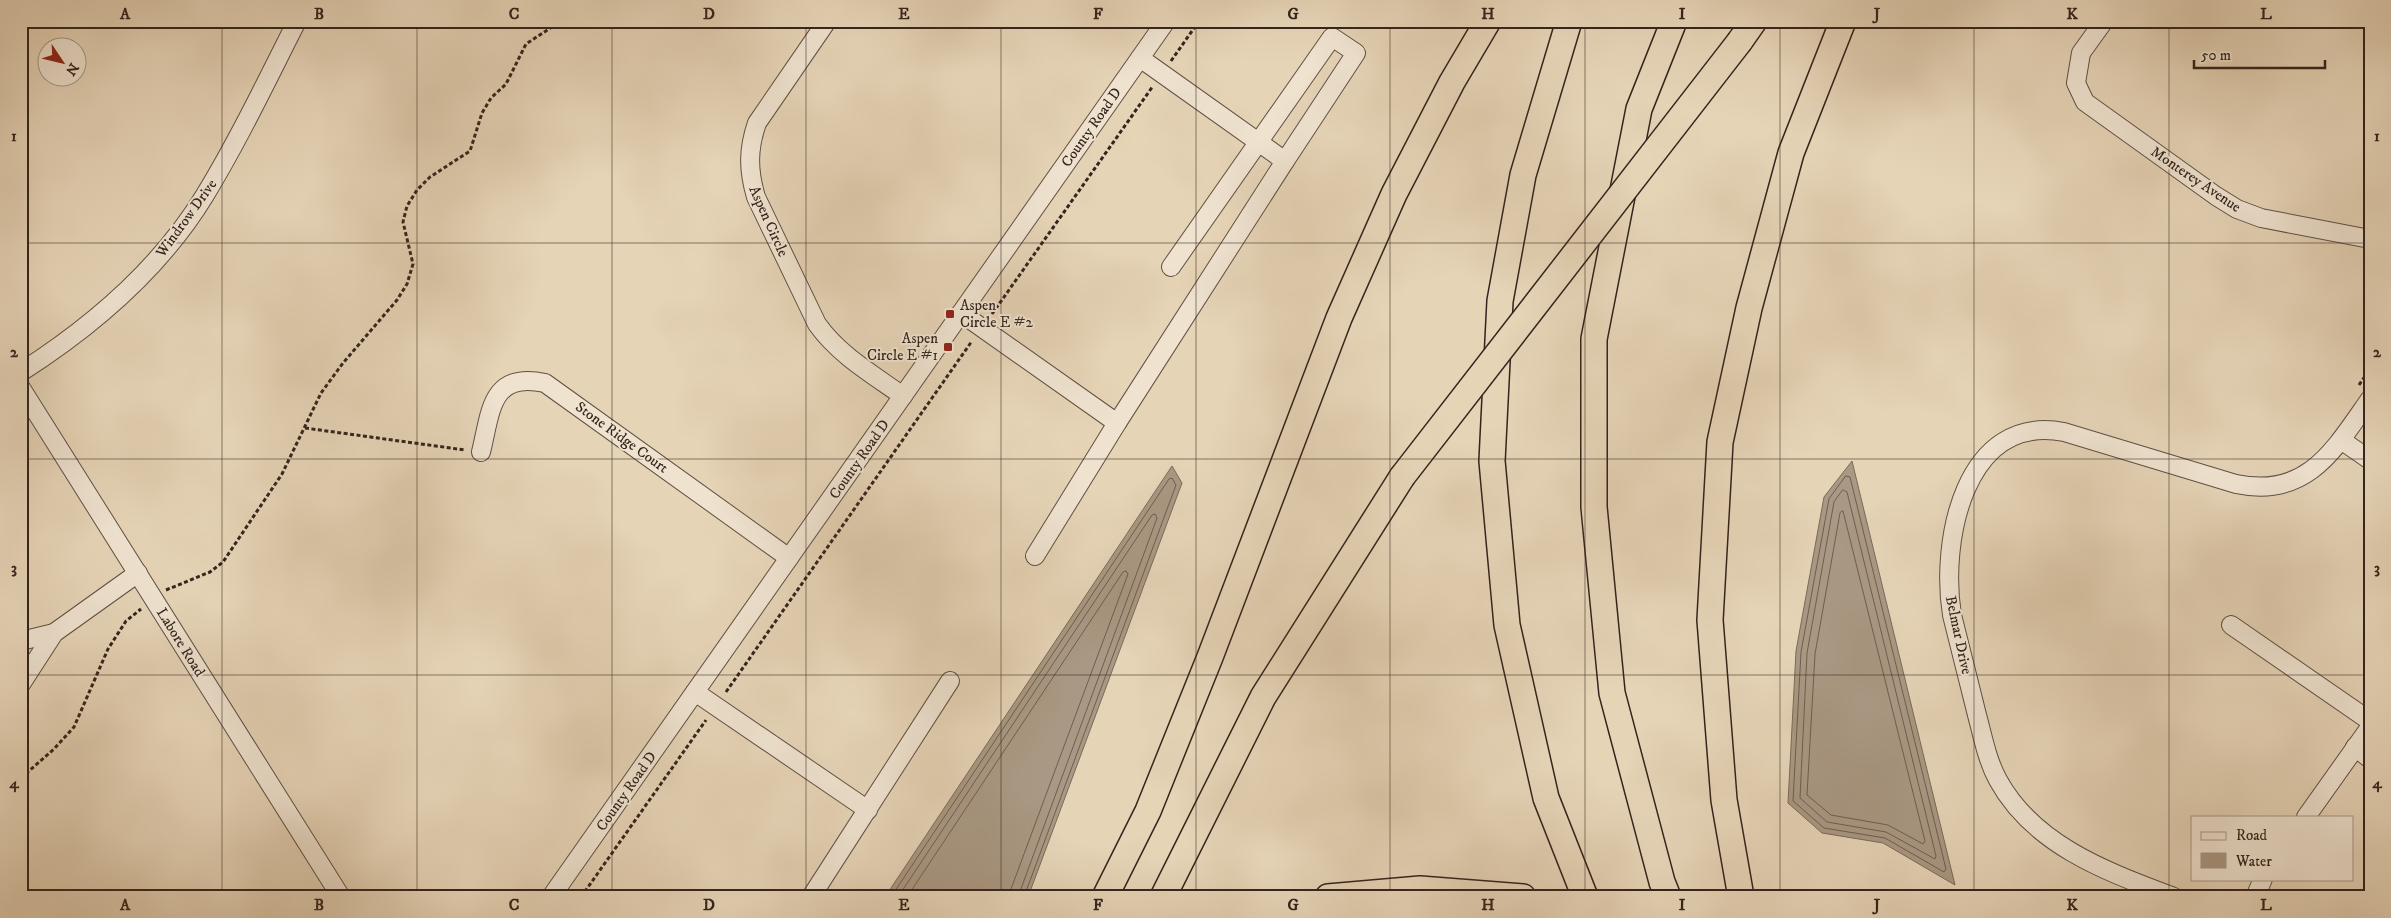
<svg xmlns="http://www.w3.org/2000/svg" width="2391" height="918" font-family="'IM FELL DW Pica',serif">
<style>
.water{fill:#a99883;stroke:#7a6a5a}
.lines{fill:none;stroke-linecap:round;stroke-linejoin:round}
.shore{stroke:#6e5e50;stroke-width:1}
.minor-casing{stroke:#605044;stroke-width:20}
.highway-casing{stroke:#34241d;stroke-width:28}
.path{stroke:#34241d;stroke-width:3;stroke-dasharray:4 2.5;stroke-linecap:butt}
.minor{stroke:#efe3d0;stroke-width:18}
.highway{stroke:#e6d4b7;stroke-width:25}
.highway-bridge-casing{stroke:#34241d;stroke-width:28;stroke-linecap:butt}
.highway-bridge{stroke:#e6d4b7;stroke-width:25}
.grid{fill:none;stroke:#34241d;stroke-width:1;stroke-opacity:0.55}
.poi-dot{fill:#8f2418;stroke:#efe3d0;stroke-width:2}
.labels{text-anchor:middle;stroke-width:4;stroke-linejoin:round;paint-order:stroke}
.street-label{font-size:15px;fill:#34241d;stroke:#efe3d0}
.poi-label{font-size:15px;fill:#34241d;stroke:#efe3d0;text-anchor:start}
.neatline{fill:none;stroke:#34241d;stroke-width:2}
.grid-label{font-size:16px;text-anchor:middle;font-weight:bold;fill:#34241d}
</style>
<rect width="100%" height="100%" fill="#e6d4b7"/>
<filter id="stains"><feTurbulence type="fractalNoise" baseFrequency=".004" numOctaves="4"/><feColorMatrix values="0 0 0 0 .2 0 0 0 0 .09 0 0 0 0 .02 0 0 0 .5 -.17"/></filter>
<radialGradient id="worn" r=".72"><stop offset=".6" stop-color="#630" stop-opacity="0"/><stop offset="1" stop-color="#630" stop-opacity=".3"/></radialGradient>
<g class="water">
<path d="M1852,461L1955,885L1883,843L1822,833L1788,803L1796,651L1824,497Z"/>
<path d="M1172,466L1182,483L1028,897H885Z"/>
</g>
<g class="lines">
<g class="shore">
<path d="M1846,476L1850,477L1946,869L1944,872L1885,838L1824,828L1793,801L1801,652L1829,499Z"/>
<path d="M1843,490L1847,492L1936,856L1935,859L1886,832L1827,822L1800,798L1807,653L1834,502Z"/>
<path d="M1843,511L1925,841L1923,844L1888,825L1831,815L1807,795L1815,654L1840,513Z"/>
<path d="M891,897L1169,479L1172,478L1176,485L1024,897"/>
<path d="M898,897L1152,515L1155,514L1157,518L1018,897"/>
<path d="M907,897L1123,572L1126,571L1128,574L1011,889L1010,897"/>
</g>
<g class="minor-casing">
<g id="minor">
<path d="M827,21L757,123C748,149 748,170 756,197L817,324C839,355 872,374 903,396"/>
<path d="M2104,21L2081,53L2076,83L2085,102L2216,196L2237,209L2261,218L2370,239"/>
<path d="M1171,267L1332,37L1356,53L1285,161"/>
<path d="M961,313L1117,423L1285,161L1140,58"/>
<path d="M21,372C93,326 160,269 205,195C239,139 267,80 297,21"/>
<path d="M21,388L341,897"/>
<path d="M2341,440L2370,460"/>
<path d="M481,452C491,412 490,371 545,383L789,558"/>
<path d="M1035,556L1117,423"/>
<path d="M2231,625L2370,721"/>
<path d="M21,641L54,633"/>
<path d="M21,684L54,633L138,573"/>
<path d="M695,692L868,810"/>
<path d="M2355,747L2370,759"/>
<path d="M2306,817L2370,727"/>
<path d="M551,897L1166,21"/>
<path d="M811,897L950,681"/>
<path d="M2174,897C2108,872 2034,846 1998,780C1987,760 1983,737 1977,715C1969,682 1960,648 1952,615C1940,542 1964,413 2064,432L2236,484C2307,499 2334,450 2370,399"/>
<path d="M2255,897L2263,879"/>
</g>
</g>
<g class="highway-casing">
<g id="highway">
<path d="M1569,21L1523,175L1500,301L1492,461L1507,625L1546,798L1585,897"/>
<path d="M1740,41L1754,21"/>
<path d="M1105,897L1148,811L1210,657L1339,318L1394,194L1452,82L1488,21"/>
<path d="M1163,897L1263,697L1402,477"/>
<path d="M1328,897L1420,889L1523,897"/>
<path d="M1668,897L1662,882L1612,693L1594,507V339L1639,109L1674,21"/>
<path d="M1741,897L1724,800L1710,620L1720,442L1749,308L1791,153L1843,21"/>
</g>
</g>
<g class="path">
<path d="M1171,61L1199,21"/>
<path d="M992,314L1153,86"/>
<path d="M2359,385L2370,369"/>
<path d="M305,428L465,450"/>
<path d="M166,590L210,572L223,562L282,474L321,393L343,363L397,300L407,284L413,264L403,222L407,206L417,190L430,177L470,151L482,113L491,98L506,84L526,44L561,21"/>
<path d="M726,692L972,341"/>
<path d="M21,778L54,749L74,727L108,649L126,621L141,609"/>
<path d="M21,890L27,897"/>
<path d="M581,897L706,720"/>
</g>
<use href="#minor" class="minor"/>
<use href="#highway" class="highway"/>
<g class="highway-bridge-casing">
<path id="highway-bridge" d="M1402,477L1740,41"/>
</g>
<use href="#highway-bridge" class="highway-bridge"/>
</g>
<path class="grid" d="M222,21V897M417,21V897M612,21V897M806,21V897M1001,21V897M1196,21V897M1390,21V897M1585,21V897M1780,21V897M1974,21V897M2169,21V897M21,243H2370M21,459H2370M21,675H2370"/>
<g class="poi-dot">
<rect x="945" y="309" width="10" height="10" rx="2.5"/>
<rect x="943" y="342" width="10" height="10" rx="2.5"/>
</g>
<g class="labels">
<g class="street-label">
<text transform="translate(1091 127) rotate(-55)" y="5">County Road D</text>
<text transform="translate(2196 179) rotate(34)" y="5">Monterey Avenue</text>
<text transform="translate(186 218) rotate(-54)" y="5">Windrow Drive</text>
<text transform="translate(769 221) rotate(66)" y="5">Aspen Circle</text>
<text transform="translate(622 437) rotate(36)" y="5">Stone Ridge Court</text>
<text transform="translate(859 459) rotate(-55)" y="5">County Road D</text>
<text transform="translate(1959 635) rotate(78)" y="5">Belmar Drive</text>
<text transform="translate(181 642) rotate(58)" y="5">Labore Road</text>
<text transform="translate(626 791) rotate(-55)" y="5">County Road D</text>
</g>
<g class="poi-label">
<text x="960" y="310">Aspen<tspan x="960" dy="17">Circle E #2</tspan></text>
<text x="938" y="343" text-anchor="end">Aspen<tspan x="938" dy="17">Circle E #1</tspan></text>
</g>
</g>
<rect width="2391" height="918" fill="none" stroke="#e6d4b7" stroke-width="55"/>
<rect x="2191" y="816" width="162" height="65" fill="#efe3d0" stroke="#a49788"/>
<rect x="2201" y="832" width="25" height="8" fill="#efe3d0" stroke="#a49788"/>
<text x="2236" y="840" font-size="15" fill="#34241d">Road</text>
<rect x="2201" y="853" width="25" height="15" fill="#a99883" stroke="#a49788"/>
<text x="2236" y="866" font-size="15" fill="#34241d">Water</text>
<g transform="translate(62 62) rotate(125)"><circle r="24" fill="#efe3d0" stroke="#a49788"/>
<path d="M0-4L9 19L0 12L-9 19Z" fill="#8f2418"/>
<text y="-8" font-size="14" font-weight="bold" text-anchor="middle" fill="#34241d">N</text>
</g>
<path d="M2194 60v8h131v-8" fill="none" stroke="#34241d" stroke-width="2.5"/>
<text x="2201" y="60" font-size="15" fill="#34241d" stroke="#efe3d0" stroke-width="4" paint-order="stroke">50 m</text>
<rect x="28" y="28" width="2336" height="862" class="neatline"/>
<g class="grid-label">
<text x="125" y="19">A</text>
<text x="319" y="19">B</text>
<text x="514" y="19">C</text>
<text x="709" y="19">D</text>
<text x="904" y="19">E</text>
<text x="1098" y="19">F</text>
<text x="1293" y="19">G</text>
<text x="1488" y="19">H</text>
<text x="1682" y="19">I</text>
<text x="1877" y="19">J</text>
<text x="2072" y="19">K</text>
<text x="2266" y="19">L</text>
<text x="14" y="141">1</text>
<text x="2377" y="141">1</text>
<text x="14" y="357">2</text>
<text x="2377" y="357">2</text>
<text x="14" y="573">3</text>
<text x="2377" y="573">3</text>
<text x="14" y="788">4</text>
<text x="2377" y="788">4</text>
<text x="125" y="910">A</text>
<text x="319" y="910">B</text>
<text x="514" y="910">C</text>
<text x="709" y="910">D</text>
<text x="904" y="910">E</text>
<text x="1098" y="910">F</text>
<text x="1293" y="910">G</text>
<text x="1488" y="910">H</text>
<text x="1682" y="910">I</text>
<text x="1877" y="910">J</text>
<text x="2072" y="910">K</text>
<text x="2266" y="910">L</text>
</g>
<rect width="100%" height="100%" filter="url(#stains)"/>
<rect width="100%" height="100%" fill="url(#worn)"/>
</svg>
